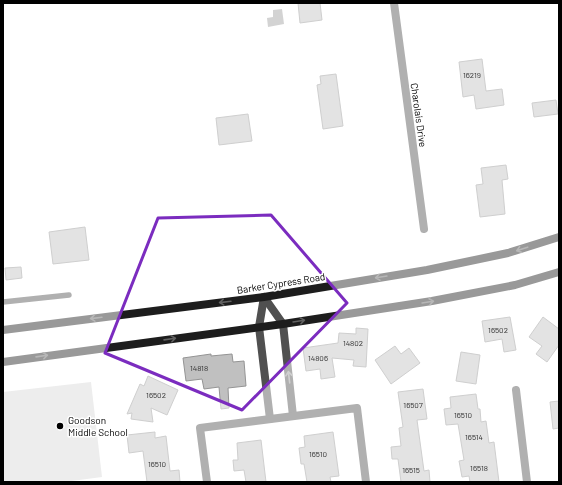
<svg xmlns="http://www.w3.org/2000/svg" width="562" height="485" font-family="Barlow,sans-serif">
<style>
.green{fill:#d7d7d7}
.water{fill:#9e9e9e}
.building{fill:#c0c0c0;stroke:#949494}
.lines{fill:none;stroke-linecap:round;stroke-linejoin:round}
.service{stroke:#505050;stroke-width:5.5}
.minor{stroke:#505050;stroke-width:8}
.secondary{stroke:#1d1d1d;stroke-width:8}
.oneway{stroke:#616161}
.oneway2{stroke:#969696}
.marked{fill:none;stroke:#7b2cbf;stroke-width:3;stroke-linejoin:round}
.poi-dot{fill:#000;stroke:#fff;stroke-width:1.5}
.labels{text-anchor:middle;stroke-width:3;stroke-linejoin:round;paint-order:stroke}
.number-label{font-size:8px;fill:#303030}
.street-label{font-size:10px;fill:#000;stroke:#fff}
.poi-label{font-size:10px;fill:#000;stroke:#fff;text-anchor:start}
</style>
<rect width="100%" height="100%" fill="#fff"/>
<path class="green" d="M91,382L102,477L64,482H3V392Z"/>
<path class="water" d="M282,9L284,24L268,27L267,18L273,17V10Z"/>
<g class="building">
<path d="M298,3H320L322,20L300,23Z"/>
<path d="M482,59L486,91L502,89L504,105L476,109L474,95L463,97L459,62Z"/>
<path d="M336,74L343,126L323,129L317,85L321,84L320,76Z"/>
<path d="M556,100L558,114L534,117L532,103Z"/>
<path d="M248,114L252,141L219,145L216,118Z"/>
<path d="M506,165L508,179L502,180L505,214L480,217L476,185L483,184L481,168Z"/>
<path d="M85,227L89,260L53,264L49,232Z"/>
<path d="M21,267L22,278L6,280L5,268Z"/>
<path d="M510,317L516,350L504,352L502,339L485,342L482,321Z"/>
<path d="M543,317L559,329V345L547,362L536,354L542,346L529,337Z"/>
<path d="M356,328L368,329L366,367L353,366L354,360L332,358L335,377L321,379L320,369L306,371L303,348L338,343L339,333L356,334Z"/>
<path d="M395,346L401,354L409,348L420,363L391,384L375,360Z"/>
<path d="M461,352L480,355L476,384L456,381Z"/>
<path d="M211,354V356L232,354L233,362L244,361L246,386L228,388L229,408L221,409L219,387L204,389L202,379L186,381L183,358Z"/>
<path d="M148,376L178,390L167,415L151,408L153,422L131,419L132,413L127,414L140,384L144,386Z"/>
<path d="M423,389L427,419L417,420L424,471L429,470L430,482H401L398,459H392L391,447L401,446L399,428L403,427L398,392Z"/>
<path d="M476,394L478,409H480L481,422L486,421L489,443L494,442L499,482H470L469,476L462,477L459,461L464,460L458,424L446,425L444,409L451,408L450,397Z"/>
<path d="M559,401V428L553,429L550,402Z"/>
<path d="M155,432V438L166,436L170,471L179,470L180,482H147L143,451L129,453L127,435Z"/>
<path d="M333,432L339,476L330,477L331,482H307L304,464H301L299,448L305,447L304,436Z"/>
<path d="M261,440L266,482H246L244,470L234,471L233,460H238L237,443Z"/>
</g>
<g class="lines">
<path class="service" d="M3,302L69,295"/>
<g class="minor">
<path d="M394,3L424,229"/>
<path d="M264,297L283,324L293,416"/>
<path d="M264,297L259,327L270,419"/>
<path d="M516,390L527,482"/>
<path d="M207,482L200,428L357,408L366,482"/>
</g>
<g class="secondary">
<path d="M3,330L264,297L427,270L508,253L559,237"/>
<path d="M3,362L283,324L432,301L515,285L559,272"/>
</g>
</g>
<defs><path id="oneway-shaft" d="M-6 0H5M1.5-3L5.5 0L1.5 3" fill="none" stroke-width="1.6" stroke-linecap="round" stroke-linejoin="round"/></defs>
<g class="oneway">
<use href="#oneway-shaft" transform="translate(522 249) rotate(162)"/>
<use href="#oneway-shaft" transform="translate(381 277) rotate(171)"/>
<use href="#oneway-shaft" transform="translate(225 302) rotate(173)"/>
<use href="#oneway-shaft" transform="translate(428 302) rotate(-9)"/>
<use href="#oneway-shaft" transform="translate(96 318) rotate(173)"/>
<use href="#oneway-shaft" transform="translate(299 321) rotate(-9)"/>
<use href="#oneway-shaft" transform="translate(170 339) rotate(-8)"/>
<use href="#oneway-shaft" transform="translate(42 356) rotate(-8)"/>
</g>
<use class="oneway2" href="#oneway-shaft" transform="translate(289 377) rotate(-97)"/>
<path d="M0 0H562V485H0ZM271,215L347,303L242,410L105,353L158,218Z" fill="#fff" fill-opacity=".55" fill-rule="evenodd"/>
<path class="marked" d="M271,215L347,303L242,410L105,353L158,218Z"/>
<circle class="poi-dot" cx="60" cy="426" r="4"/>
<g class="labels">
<g class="number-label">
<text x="472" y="78">16219</text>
<text x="498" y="333">16502</text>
<text x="353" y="346">14802</text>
<text x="318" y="361">14806</text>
<text x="199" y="371">14818</text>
<text x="156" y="398">16502</text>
<text x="413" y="408">16507</text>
<text x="463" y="418">16510</text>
<text x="474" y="440">16514</text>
<text x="318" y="457">16510</text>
<text x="157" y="467">16510</text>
<text x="479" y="471">16518</text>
<text x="411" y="473">16515</text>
</g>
<g class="street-label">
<text transform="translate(419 115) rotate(82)" y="4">Charolais Drive</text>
<text transform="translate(281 283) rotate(-9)" y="4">Barker Cypress Road</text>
</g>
<g class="poi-label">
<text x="68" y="424">Goodson<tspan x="68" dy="12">Middle School</tspan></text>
</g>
</g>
<rect width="562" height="485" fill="none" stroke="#000000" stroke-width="8"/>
</svg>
